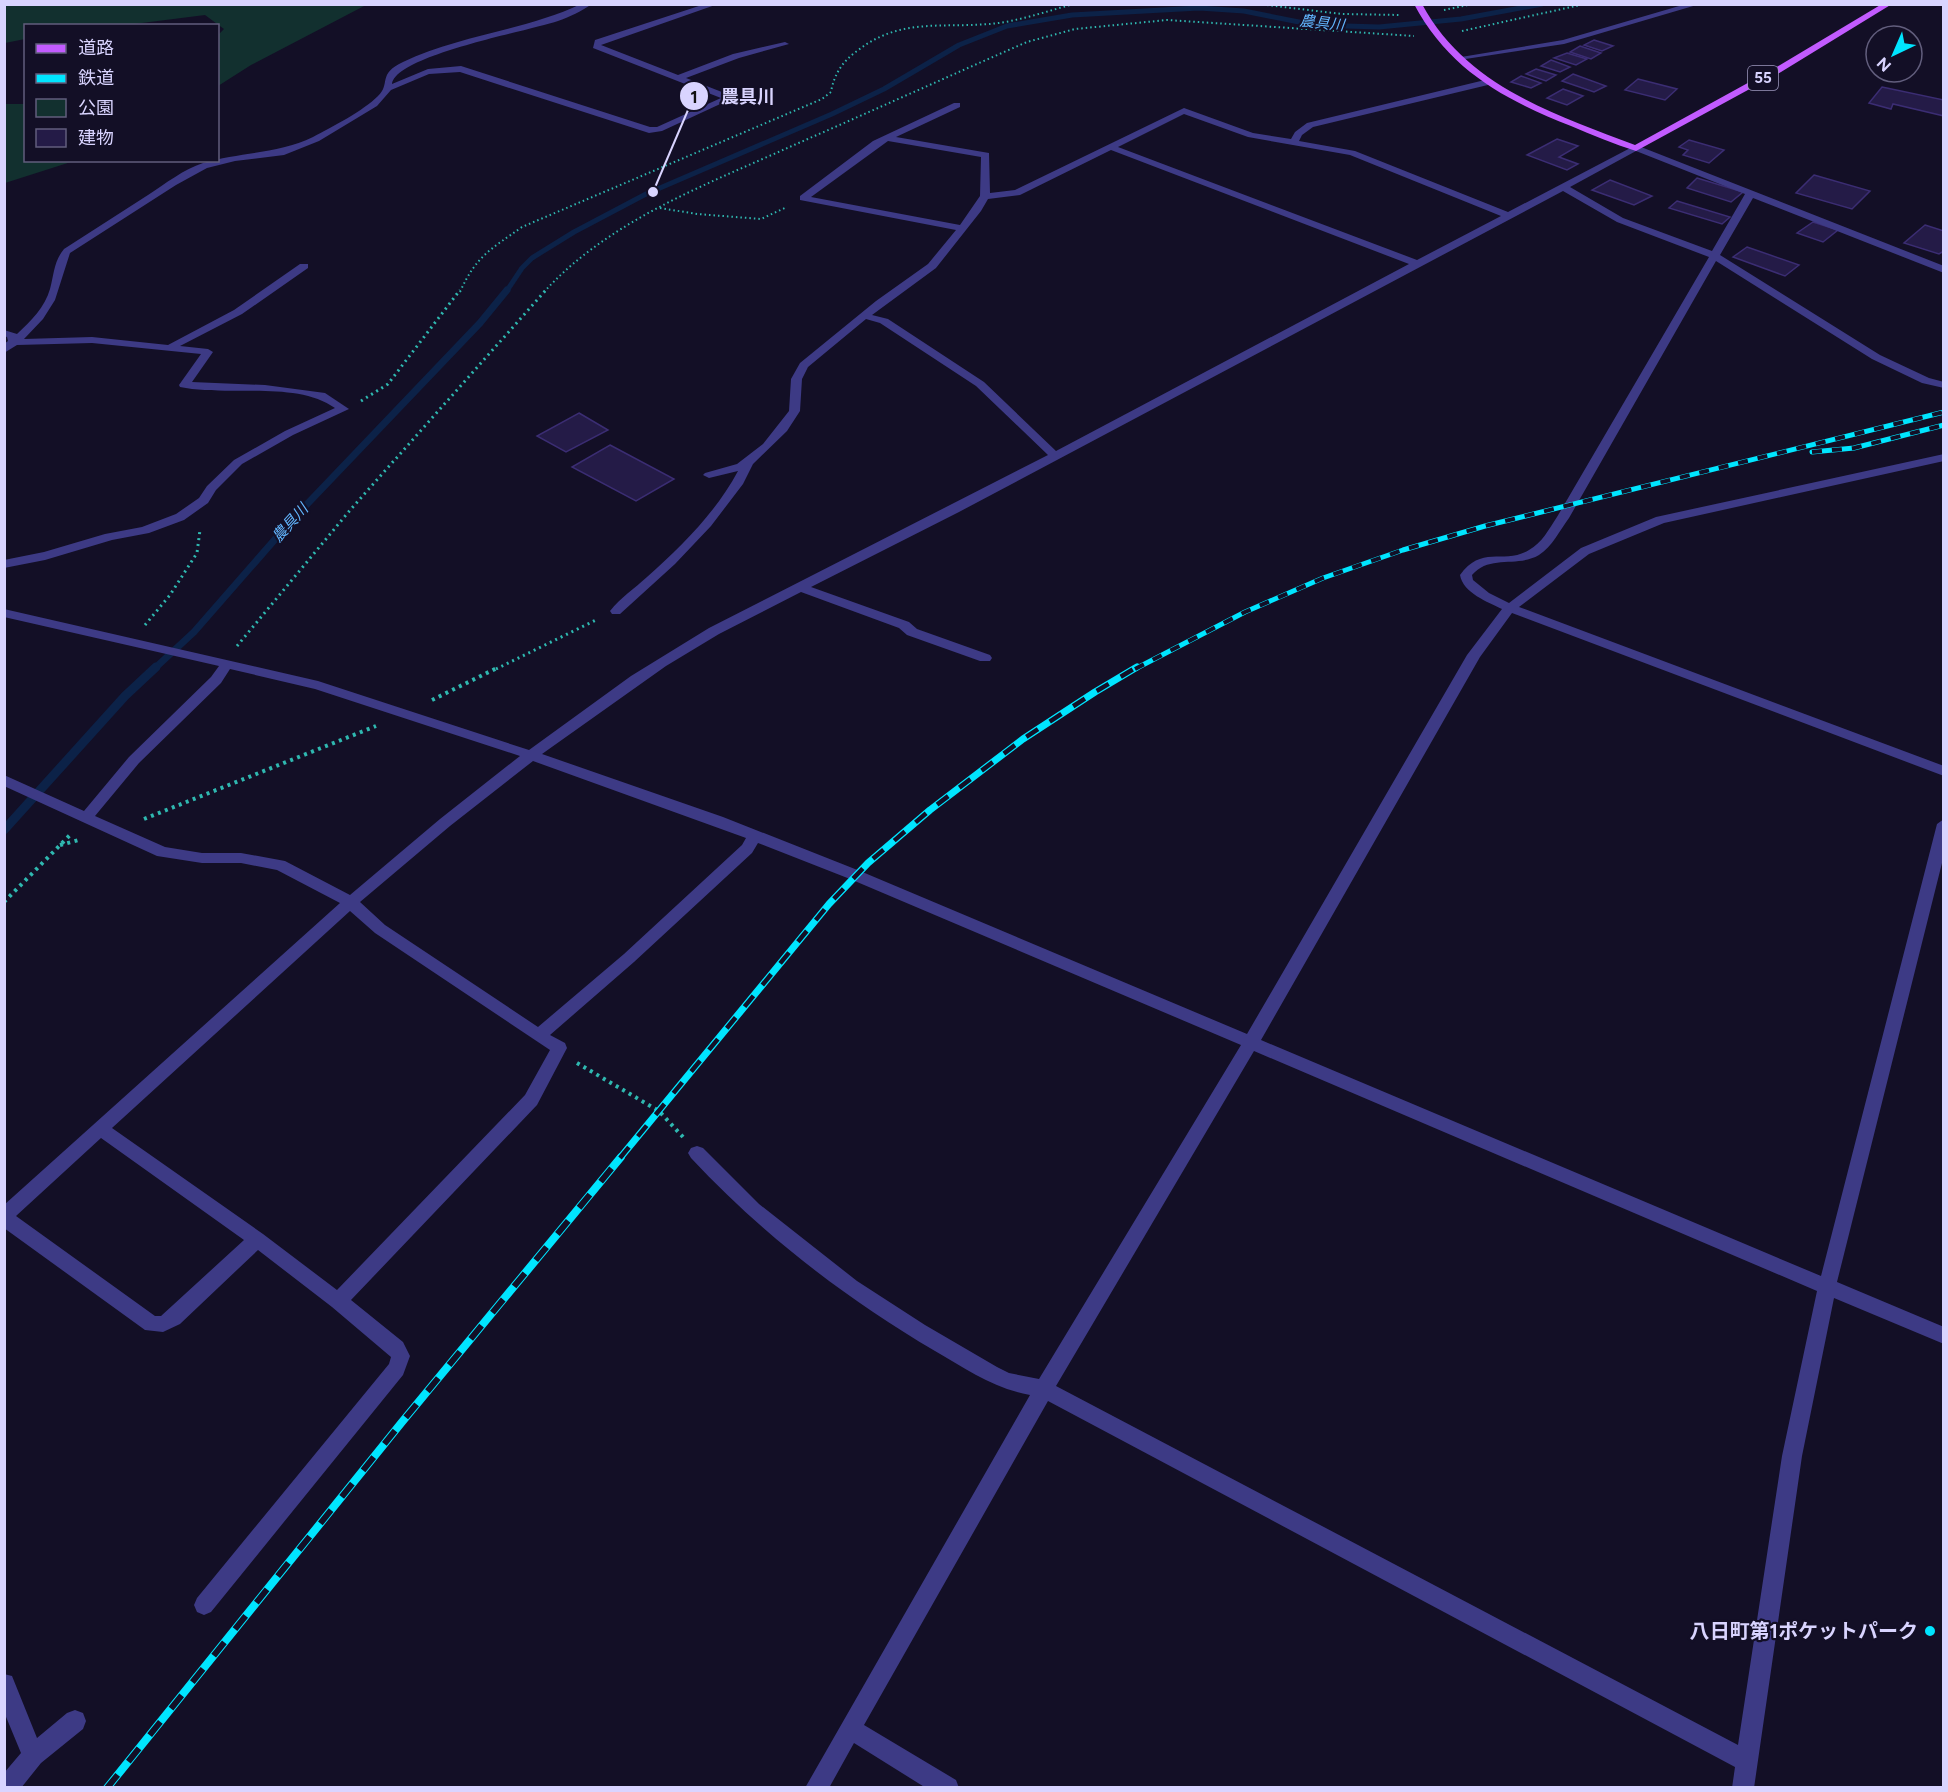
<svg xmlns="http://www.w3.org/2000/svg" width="1948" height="1792" font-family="Figtree,'Noto Sans JP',sans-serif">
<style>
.green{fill:#12302f}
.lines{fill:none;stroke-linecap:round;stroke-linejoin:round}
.stream-far2{stroke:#0c2248;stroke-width:5}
.stream-far1{stroke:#0c2248;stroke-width:7}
.stream{stroke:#0c2248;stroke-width:9}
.building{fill:#241b47;stroke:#3b2d73;stroke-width:1.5}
.path-far2{stroke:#2fb8b0;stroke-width:2;stroke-dasharray:1.5 3;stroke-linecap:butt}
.path-far1{stroke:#2fb8b0;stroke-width:3;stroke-dasharray:2 4;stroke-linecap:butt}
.path{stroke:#2fb8b0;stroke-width:4;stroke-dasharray:3 4.5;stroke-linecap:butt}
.minor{fill:#3d3a85;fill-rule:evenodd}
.major{fill:#c25bff;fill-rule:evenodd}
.rail-far2-casing{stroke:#00e5ff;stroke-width:5}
.rail-far1-casing{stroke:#00e5ff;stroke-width:7}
.rail-casing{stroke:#00e5ff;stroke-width:8}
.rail-far2{stroke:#130f26;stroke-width:4;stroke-dasharray:10;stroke-linecap:butt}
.rail-far1{stroke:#130f26;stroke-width:4.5;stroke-dasharray:14;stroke-linecap:butt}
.rail{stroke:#130f26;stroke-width:6;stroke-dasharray:17;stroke-linecap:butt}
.poi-dot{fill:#00e5ff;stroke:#130f26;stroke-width:2}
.labels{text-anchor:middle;stroke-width:4.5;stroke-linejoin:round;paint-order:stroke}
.far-water-label{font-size:15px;font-style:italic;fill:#62b6ff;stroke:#130f26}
.shield{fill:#130f26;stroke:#9e99be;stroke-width:1.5}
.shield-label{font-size:15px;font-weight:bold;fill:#d9d4ff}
.near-poi-label{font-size:20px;font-weight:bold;fill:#d9d4ff;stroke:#130f26;text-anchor:end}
.leader{fill:none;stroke:#d9d4ff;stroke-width:2}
.callout-dot{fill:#d9d4ff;stroke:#130f26;stroke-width:2}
.mark-label{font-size:18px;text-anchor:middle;font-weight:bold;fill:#111}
.callout-label{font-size:18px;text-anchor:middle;font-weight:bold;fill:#d9d4ff;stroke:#130f26;stroke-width:4.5;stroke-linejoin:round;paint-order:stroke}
</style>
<rect width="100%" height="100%" fill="#130f26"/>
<g class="green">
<path d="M5,4H366V5L251,65L218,86V35L224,29L205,15L118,26H26L25,39L5,43Z"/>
<path d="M5,104H25L26,160L74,161L5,183Z"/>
</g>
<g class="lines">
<path class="stream-far2" d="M506,292L522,268L532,258L574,232L646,194L832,114L884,89L959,45L1007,26L1072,15L1199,8L1244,11L1314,25L1379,27L1461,19L1542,4"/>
<path class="stream-far1" d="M154,669L194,632L291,521L480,323L507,290"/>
<path class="stream" d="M4,830L125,696L156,667"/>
</g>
<g class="building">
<path d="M1594,40L1613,46L1602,51L1584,45Z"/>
<path d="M1580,46L1601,53L1591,59L1570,52Z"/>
<path d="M1567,53L1587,59L1576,65L1554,58Z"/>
<path d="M1551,60L1570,67L1560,72L1541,66Z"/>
<path d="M1536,69L1556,75L1546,81L1526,74Z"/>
<path d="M1573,74L1606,86L1594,92L1562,81Z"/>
<path d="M1521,76L1541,83L1531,88L1511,82Z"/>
<path d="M1638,79L1677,89L1665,100L1625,90Z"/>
<path d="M1882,87L1944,100V116L1893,104L1891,109L1869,103Z"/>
<path d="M1563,89L1583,96L1567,105L1547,98Z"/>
<path d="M1557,139L1578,146L1559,157L1578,164L1567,170L1527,155Z"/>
<path d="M1689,140L1724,150L1709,163L1683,155L1688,150L1679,147Z"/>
<path d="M1814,175L1870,191L1852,209L1796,193Z"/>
<path d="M1697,178L1743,192L1731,202L1687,188Z"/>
<path d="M1610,180L1652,196L1634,205L1592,190Z"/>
<path d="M1677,201L1730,217L1722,224L1669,208Z"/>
<path d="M1813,222L1838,230L1823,242L1797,233Z"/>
<path d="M1925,225L1944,231V251L1939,254L1904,243Z"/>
<path d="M1747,247L1799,265L1785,276L1733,257Z"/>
<path d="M579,413L608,430L566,452L537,436Z"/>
<path d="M610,445L674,479L636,501L572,467Z"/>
</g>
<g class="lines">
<g class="path-far2">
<path d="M1258,4L1342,14L1401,15"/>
<path d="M1444,10L1473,4"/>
<path d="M1462,31L1585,4"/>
<path d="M660,208L697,214L761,219L787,207"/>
<path d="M460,292C476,256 491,249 522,227L822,99L831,92C834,74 843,61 857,51C899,18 940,28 989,24C1017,22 1047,11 1074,4"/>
<path d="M544,292C609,220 708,184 794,145C872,111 949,76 1027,42L1075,29L1167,20L1414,36"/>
</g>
<g class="path-far1">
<path d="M361,401L388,384L460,290"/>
<path d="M145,625L170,595L197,553L200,530"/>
<path d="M237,646L351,509L546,290"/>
<path d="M496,669L598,619"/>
</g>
<g class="path">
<path d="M432,700L499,667"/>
<path d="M144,819L376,726"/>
<path d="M60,845L79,840"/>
<path d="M4,902L71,834"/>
<path d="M577,1063L659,1111L683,1137"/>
</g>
<g class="minor">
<path d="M581,4H592C582,11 569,17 558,21C529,31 396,55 392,84L428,69L461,66L650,127H657L721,98L593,48L595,40L705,4H718L601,45L678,75L733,54L785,42L789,44L739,58L686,78L727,94L731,99L662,131L649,133L460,72L429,74L391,90L377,106L319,141L284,155L235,161L207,168L176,185L70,253L55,300L43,319L24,339L92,337L168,345L234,310L300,264H308V268L242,314L180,346L208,349L213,352L192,382L265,385L325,393L349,409L293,435L242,464L216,490L208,503L184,520L149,533L112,540L45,560L4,568V560L44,552L105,534L142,527L176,514L199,498L207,486L234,460L285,431L335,408C296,380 226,397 180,387L179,385L201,354L92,343L17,345L4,353V344L8,341L7,337L4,336V330L17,334C31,321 45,307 50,289C54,274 54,261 64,249C92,231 120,213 148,195C165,184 184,169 203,163C239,152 278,154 313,137C332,127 363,111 378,96C391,84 377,74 403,62C459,35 524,31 581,4Z"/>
<path d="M1686,4H1700L1564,44L1459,60L1455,58L1563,40Z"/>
<path d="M1489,79L1493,82L1492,84L1313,127L1302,135L1299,141L1355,151L1508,212L1636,145L1944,266V273L1753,198L1720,255L1880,355L1929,378L1944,382V388L1922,383L1872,359L1716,261L1569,518C1560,530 1552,547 1539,555C1517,568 1490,554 1472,575L1473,580L1489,593L1509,603L1581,548L1656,517L1944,454V461L1664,523L1589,554L1519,607L1944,766V776L1512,613L1480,657L1261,1040L1821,1276L1937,824L1944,819V855L1837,1282L1944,1327V1344L1834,1298L1802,1456L1754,1788H1732L1735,1767L1048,1401L864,1725L956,1780L959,1788H926L854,1743L829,1788H805L1030,1395C995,1389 966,1369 935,1351C845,1298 763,1235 691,1158L688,1153L691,1148L697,1146L703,1148L759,1204L857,1281L925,1325L997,1367L1009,1373L1039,1379L1241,1045L850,879L758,843L752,853L634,962L550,1035L565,1043L567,1048L537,1105L351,1300L403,1342L410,1356L403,1375L211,1612L204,1615L197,1612L194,1605L197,1598L389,1364L391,1357L332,1307L258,1250L180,1324L163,1332L145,1330L4,1228V1205L340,903L277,870L241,863H202L157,856L4,786V775L84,811L129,757L211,677L219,666L4,617V609L318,681L529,750L631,676L709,628L1048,455L976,386L880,323L866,319L808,367L802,379L800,411L787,431L753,464L743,484L711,526L675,564L620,614H612L610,611C620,598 635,588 647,577C682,546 716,512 738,471L709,478L703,475L705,473L737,464L763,444L789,411L791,379L800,363L876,301L928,264L956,230L800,200V196L873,141L954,103H960V107L896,137L989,153L990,193L1015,190L1184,108L1253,133L1291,139L1295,132L1307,123ZM1184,114L1248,137L1350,155L1501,216L1417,260L1118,147ZM888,141L981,157L980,196L960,225L811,197ZM1111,150L1409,264L1056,451L984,382L888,319L872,315L936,268L981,211L988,199L1020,195ZM1636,151L1745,194L1712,251L1623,218L1570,187ZM1563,191L1617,222L1709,257L1557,517C1549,529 1542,543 1529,550C1504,565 1482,544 1460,575C1463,593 1488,602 1502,609L1467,655L1247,1034L860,871L723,817L542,754L666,666L719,634L801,592L899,628L907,635L980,661H990L992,658L990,655L917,629L909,622L811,587L959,512ZM230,669L315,689L520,756L440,819L350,895L285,861L241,853H202L165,847L95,816L139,763L221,683ZM533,761L746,838L742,845L624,954L538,1027L385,925L360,902L450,826ZM350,911L375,933L550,1050L525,1095L337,1290L263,1234L112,1128ZM1254,1051L1817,1291L1782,1456L1738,1745L1056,1386ZM101,1138L244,1240L161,1316H155L16,1216Z"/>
<path d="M4,1674L12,1676L37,1738L67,1713L75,1710L83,1713L86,1721L83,1729L41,1763L21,1788H4V1773L21,1753L4,1712Z"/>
</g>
<path class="major" d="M1414,4H1422C1466,86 1554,114 1635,145L1775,68L1882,4H1892L1781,72L1636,151C1614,144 1592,135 1571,126C1505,100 1449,70 1414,4Z"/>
<g class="rail-far2-casing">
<g id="rail-far2">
<path d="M1812,452L1854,448L1944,425"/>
<path d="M1135,669L1245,612L1323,578L1403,550L1485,526L1944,412"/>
</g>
</g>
<g class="rail-far1-casing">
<path id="rail-far1" d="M620,1158L829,904L868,863L930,810L1023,739L1095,692L1137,667"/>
</g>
<g class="rail-casing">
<path id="rail" d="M107,1788L402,1422L621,1157"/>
</g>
<use href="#rail-far2" class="rail-far2"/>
<use href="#rail-far1" class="rail-far1"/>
<use href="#rail" class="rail"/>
</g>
<circle class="poi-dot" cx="1930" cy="1631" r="6"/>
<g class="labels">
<g class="far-water-label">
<text transform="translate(1322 23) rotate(6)" y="5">農具川</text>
<text transform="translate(290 523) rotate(-48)" y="5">農具川</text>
</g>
<rect class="shield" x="1748" y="66" width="30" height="24" rx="4.5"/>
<g class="shield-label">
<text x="1763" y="83">55</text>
</g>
<g class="near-poi-label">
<text x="1918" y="1638">八日町第1ポケットパーク</text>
</g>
</g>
<path class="leader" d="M653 192L694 96"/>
<g class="callout-dot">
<circle cx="653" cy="192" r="6"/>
<circle cx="694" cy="96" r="15"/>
</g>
<g class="mark-label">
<text x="694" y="103">1</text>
</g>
<g class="callout-label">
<text x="748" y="103">農具川</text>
</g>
<rect width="1948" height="1792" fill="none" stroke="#d9d4ff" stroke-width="12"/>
<rect x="24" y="24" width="195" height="138" fill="#130f26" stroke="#625e7d" stroke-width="1.5"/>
<rect x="36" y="44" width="30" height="9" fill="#c25bff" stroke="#625e7d" stroke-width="1.5"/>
<text x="78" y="54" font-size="18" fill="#d9d4ff">道路</text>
<rect x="36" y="74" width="30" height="9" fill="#00e5ff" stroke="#625e7d" stroke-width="1.5"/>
<text x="78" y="84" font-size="18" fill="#d9d4ff">鉄道</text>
<rect x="36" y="99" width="30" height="18" fill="#12302f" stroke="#625e7d" stroke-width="1.5"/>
<text x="78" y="114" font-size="18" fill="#d9d4ff">公園</text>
<rect x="36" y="129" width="30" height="18" fill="#241b47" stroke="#625e7d" stroke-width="1.5"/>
<text x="78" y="144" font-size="18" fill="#d9d4ff">建物</text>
<g transform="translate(1894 54) rotate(224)"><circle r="28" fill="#130f26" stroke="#625e7d" stroke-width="1.5"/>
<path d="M0-4.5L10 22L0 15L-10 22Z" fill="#00e5ff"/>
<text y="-9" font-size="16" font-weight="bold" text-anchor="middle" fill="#d9d4ff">N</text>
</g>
</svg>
